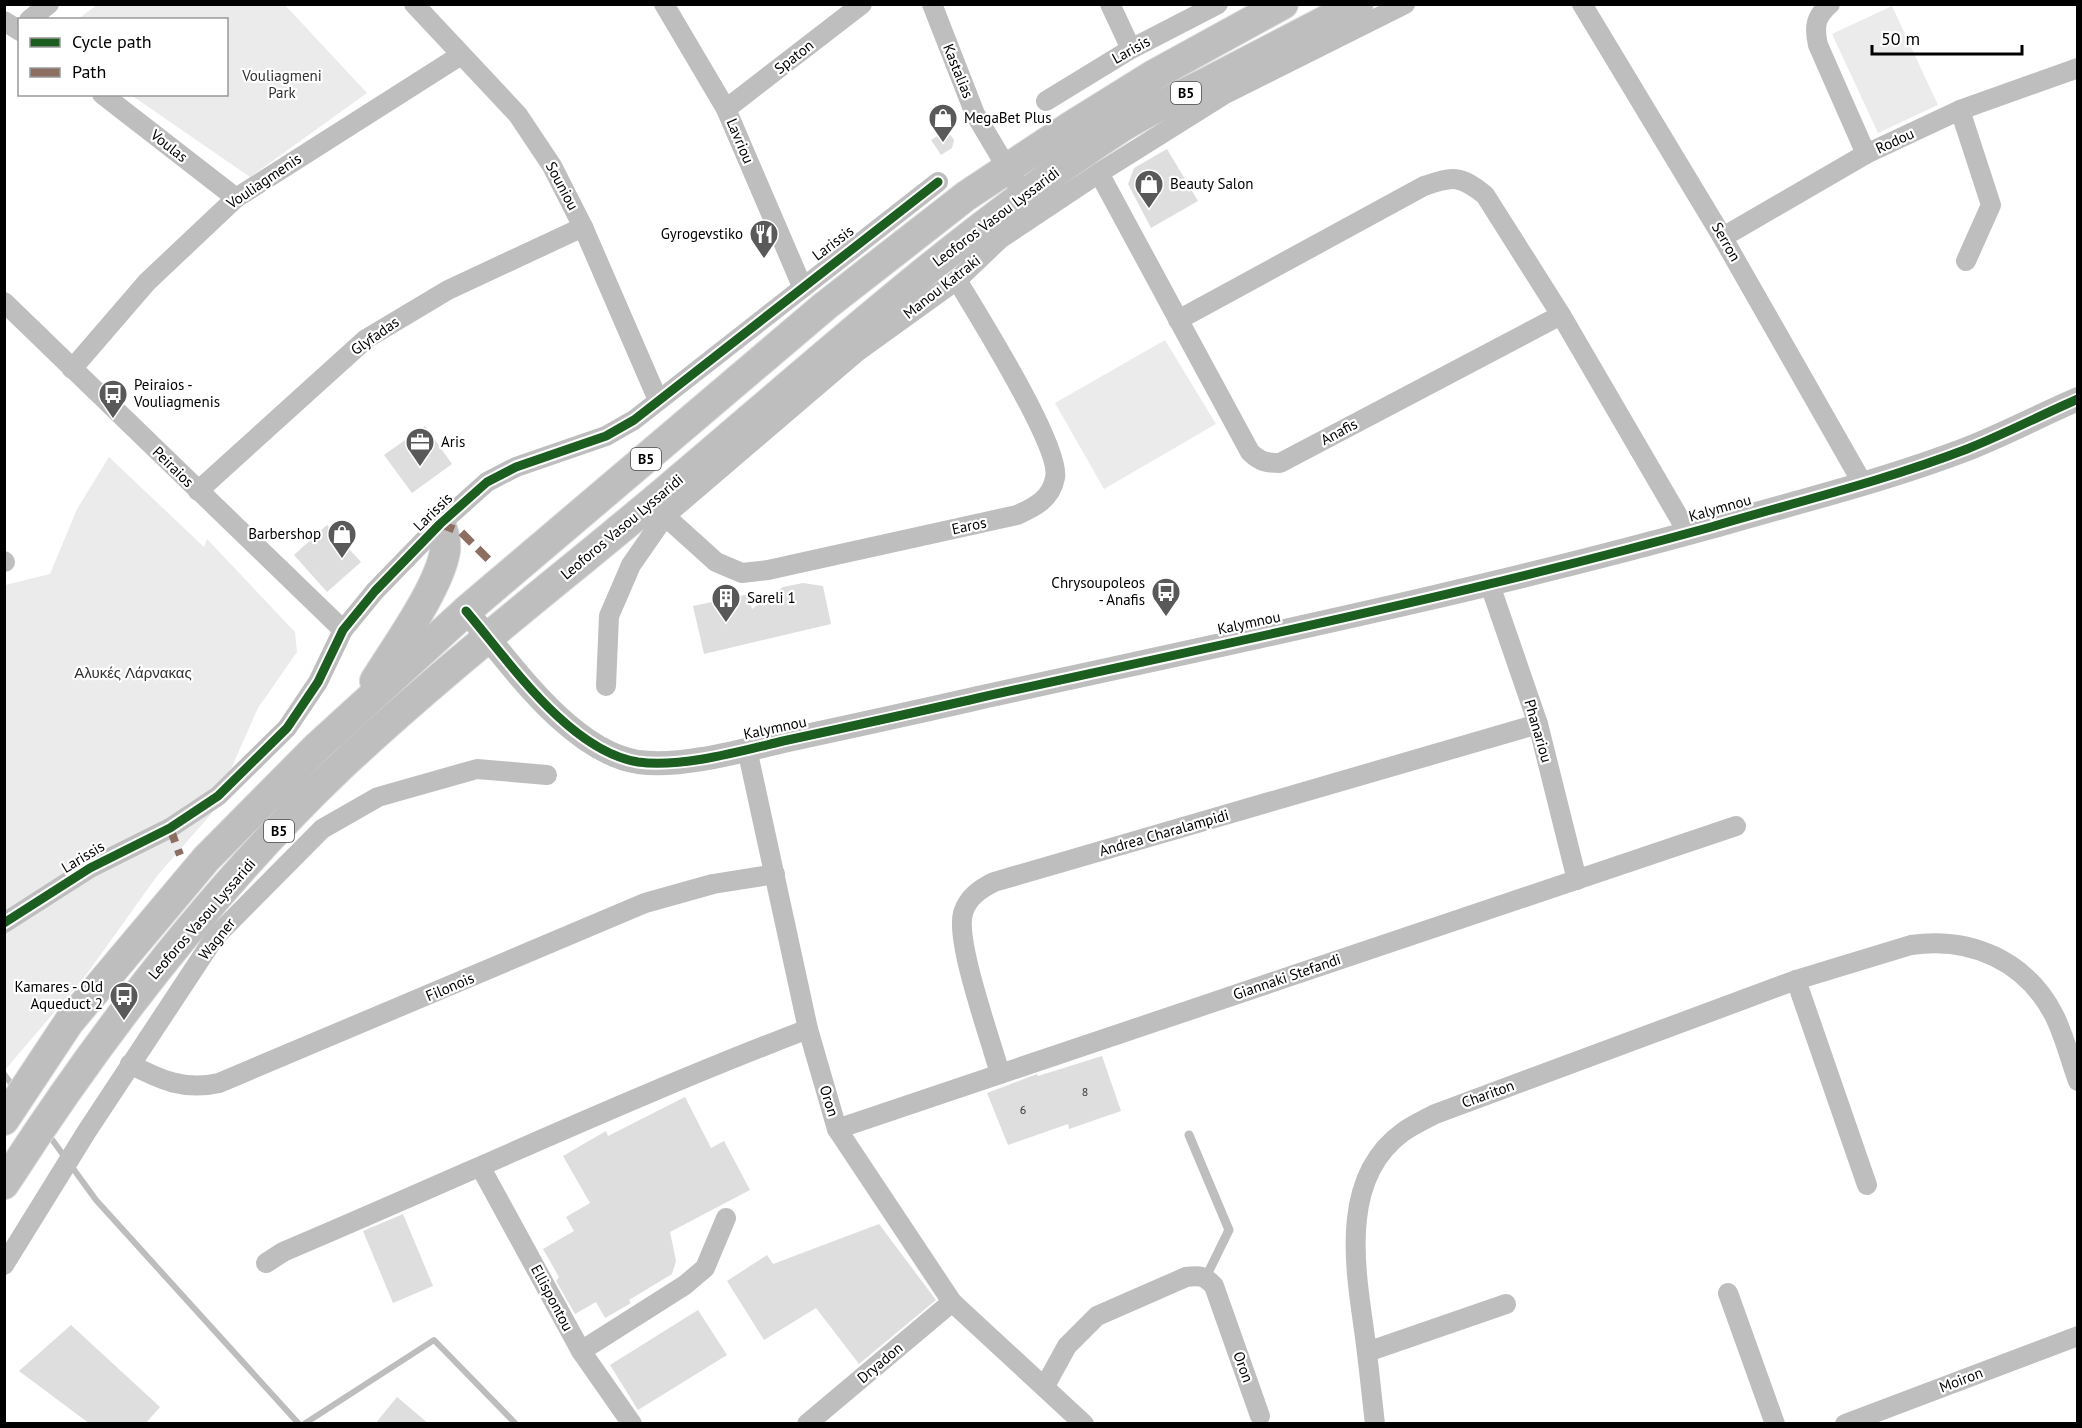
<svg xmlns="http://www.w3.org/2000/svg" width="2082" height="1428" font-family="'PT Sans',sans-serif">
<style>
.green{fill:#ebebeb}
.lines{fill:none;stroke-linecap:round;stroke-linejoin:round}
.stream{stroke:#bdbdbd;stroke-width:6}
.building{fill:#dedede}
.primary-casing{stroke:#dbdbdb;stroke-width:32}
.service{stroke:#bebebe;stroke-width:9}
.minor{stroke:#bebebe;stroke-width:20}
.tertiary{stroke:#bebebe;stroke-width:24}
.primary{stroke:#bebebe;stroke-width:30}
.quiet{stroke:#8d6e63;stroke-width:8;stroke-dasharray:15 8;stroke-linecap:butt}
.cycleway-casing{stroke:#fff;stroke-width:13}
.cycleway{stroke:#1b5e20;stroke-width:9}
.labels{text-anchor:middle;stroke-width:4.5;stroke-linejoin:round;paint-order:stroke}
.number-label{font-size:12px;fill:#383838}
.shield{fill:#fff;stroke:#4c4c4c;stroke-width:1.5}
.shield-label{font-size:14px;font-weight:bold;fill:#000}
.street-label{font-size:15px;fill:#000;stroke:#fff}
.park-label{font-size:15px;fill:#313131;stroke:#fff}
.poi-label{font-size:15px;fill:#000;stroke:#fff;text-anchor:start}
</style>
<rect width="100%" height="100%" fill="#fff"/>
<g class="green">
<path d="M97,5H285L367,93L250,177L131,95L226,94V20L78,19Z"/>
<path d="M1892,6L1938,105L1878,133L1832,34Z"/>
<path d="M1165,340L1216,424L1104,489L1055,403Z"/>
<path d="M109,457L204,547L207,539L295,632L297,652L258,708L211,814L157,876L86,975L5,1070V585L50,574L77,509Z"/>
</g>
<g class="lines">
<g class="stream">
<path d="M4,1074L15,1089"/>
<path d="M48,1134L96,1200L299,1424"/>
<path d="M304,1424L434,1340L516,1424"/>
</g>
</g>
<g class="building">
<path d="M947,130L954,140L952,148L941,155L931,140Z"/>
<path d="M1167,149L1198,201L1151,228L1128,184L1134,168Z"/>
<path d="M425,426L452,464L412,493L384,455Z"/>
<path d="M327,525L361,562L327,592L294,555Z"/>
<path d="M803,583L823,586L831,624L704,654L693,606L749,594L752,609L783,587Z"/>
<path d="M1102,1056L1121,1111L1069,1129L1068,1124L1008,1145L987,1093L1037,1074L1038,1076Z"/>
<path d="M685,1097L711,1148L724,1141L750,1190L670,1232L676,1261L672,1274L629,1300L631,1303L605,1318L596,1302L575,1314L556,1281L559,1277L543,1249L574,1231L566,1217L590,1203L563,1156L606,1131L608,1136Z"/>
<path d="M403,1214L433,1286L393,1303L363,1231Z"/>
<path d="M879,1224L936,1300L859,1364L816,1308L764,1340L727,1281L767,1255L773,1264Z"/>
<path d="M698,1310L727,1355L638,1410L610,1365Z"/>
<path d="M71,1325L160,1407L145,1424H90L19,1371Z"/>
<path d="M397,1397L429,1424H375Z"/>
</g>
<g class="lines">
<g class="primary-casing">
<g id="primary">
<path d="M375,681C396,647 439,588 445,551C446,541 444,533 440,524"/>
<path d="M4,1120L69,1022L206,859L317,747L466,611L825,306L966,196L1070,127L1152,76L1283,4"/>
<path d="M4,1184C99,1037 214,887 341,766C445,668 559,581 668,489C816,364 960,232 1123,126C1149,110 1177,97 1204,84C1255,57 1307,31 1358,4"/>
</g>
</g>
<path class="service" d="M1189,1135L1229,1230L1206,1277"/>
<g class="minor">
<path d="M414,4L518,115L552,166L583,227L658,400"/>
<path d="M664,4L726,109L802,286"/>
<path d="M932,4L975,114L1023,195"/>
<path d="M1110,4L1131,49"/>
<path d="M1582,4L1720,233L1863,484"/>
<path d="M1830,4C1815,17 1814,27 1818,45L1866,154"/>
<path d="M29,20L49,4"/>
<path d="M4,21L20,31"/>
<path d="M102,94L236,198"/>
<path d="M1046,101L1131,49L1218,4"/>
<path d="M726,109L862,4"/>
<path d="M1960,110L1991,205L1966,261"/>
<path d="M1099,173L1250,452C1260,462 1267,463 1280,463L1561,315"/>
<path d="M1723,237L1866,154L1960,110L2078,68"/>
<path d="M4,302L343,630"/>
<path d="M1178,320L1424,186C1453,176 1460,175 1485,195L1561,315L1688,533"/>
<path d="M72,369L147,282L236,198L461,55"/>
<path d="M198,491L366,339L448,290L583,227"/>
<path d="M665,516L716,562L742,573L768,570L1017,515C1035,507 1051,499 1055,478C1062,448 976,312 957,280"/>
<path d="M4,561L5,562"/>
<path d="M1490,585L1538,724L1577,880"/>
<path d="M606,686L609,616L631,565L665,516L857,352L957,280L1000,239L1099,173L1225,94L1405,4"/>
<path d="M747,749L808,1029L837,1129L952,1302L1084,1424"/>
<path d="M4,923L90,868L170,828L218,796L287,728L318,682L343,630L375,591L440,524L487,482L516,467L606,436L634,420L938,182"/>
<path d="M1796,980L1867,1185"/>
<path d="M130,1064C160,1080 185,1091 219,1083L645,903L713,884L775,874"/>
<path d="M1000,1074C991,1040 955,942 963,913C968,897 980,889 994,882L1538,724"/>
<path d="M837,1129L1736,826"/>
<path d="M481,1168L581,1351L632,1424"/>
<path d="M266,1263L283,1252C458,1178 630,1097 808,1029"/>
<path d="M4,1265L87,1131L215,937L322,829L378,797L477,769L547,775"/>
<path d="M1728,1293L1775,1424"/>
<path d="M581,1351L685,1285L705,1268L726,1218"/>
<path d="M1367,1352L1506,1304"/>
<path d="M1045,1386L1067,1346L1097,1316L1186,1277C1200,1275 1205,1276 1214,1286L1260,1416"/>
<path d="M807,1424L952,1302"/>
<path d="M1375,1424C1371,1390 1368,1357 1363,1323C1354,1260 1342,1176 1403,1132C1413,1125 1424,1120 1435,1114L1796,980L1911,945C1971,936 2026,961 2054,1015C2064,1035 2070,1059 2078,1081"/>
<path d="M1845,1424L2078,1336"/>
</g>
<path class="tertiary" d="M466,611C509,661 569,751 638,762C682,768 741,751 783,741C848,727 913,713 978,698C1223,644 1469,594 1711,527C1796,502 1884,481 1967,449C2005,434 2041,415 2078,399"/>
<use href="#primary" class="primary"/>
<g class="quiet">
<path d="M440,524L461,532L493,564"/>
<path d="M170,828L180,855"/>
</g>
<g class="cycleway-casing">
<g id="cycleway">
<path d="M466,611C509,661 569,751 638,762C682,768 741,751 783,741C848,727 913,713 978,698C1223,644 1469,594 1711,527C1796,502 1884,481 1967,449C2005,434 2041,415 2078,399"/>
<path d="M4,923L90,868L170,828L218,796L287,728L318,682L343,630L375,591L440,524L487,482L516,467L606,436L634,420L938,182"/>
</g>
</g>
<use href="#cycleway" class="cycleway"/>
</g>
<defs>
<g id="shop-pin" transform="scale(1.5)"><path d="M0 17L-7.5 6A9.5 9.5 0 1 1 7.5 6Z" fill="#595959" stroke="#fff"/><path d="M-5-2.5h2.3a2.7 3.5 0 0 1 5.4 0H5L5.5 6h-11ZM-1.5-2.5h3a1.5 2.3 0 0 0-3 0Z" fill="#fff"/></g>
<g id="restaurant-pin" transform="scale(1.5)"><path d="M0 17L-7.5 6A9.5 9.5 0 1 1 7.5 6Z" fill="#595959" stroke="#fff"/><path d="M-5-6h1v4h1v-4h1v4h1v-4h1v5L-1.5 .5V6h-2V.5L-5-1ZM5-6V6H3V1.5H1.5Q1.5-4 5-6Z" fill="#fff"/></g>
<g id="bus-pin" transform="scale(1.5)"><path d="M0 17L-7.5 6A9.5 9.5 0 1 1 7.5 6Z" fill="#595959" stroke="#fff"/><path d="M-5-6H5V4H4V6H2V4H-2V6H-4V4H-5ZM-3.5-4V0h7V-4ZM-3.5 1.2v1.5H-2V1.2ZM2 1.2v1.5H3.5V1.2Z" fill="#fff"/></g>
<g id="office-pin" transform="scale(1.5)"><path d="M0 17L-7.5 6A9.5 9.5 0 1 1 7.5 6Z" fill="#595959" stroke="#fff"/><path d="M-6-3h4V-5.5h4V-3h4V5H-6ZM-1-4.5V-3h2v-1.5ZM-6 0V1H6V0Z" fill="#fff"/></g>
<g id="building-pin" transform="scale(1.5)"><path d="M0 17L-7.5 6A9.5 9.5 0 1 1 7.5 6Z" fill="#595959" stroke="#fff"/><path d="M-4-6H4V6H1V3H-1V6H-4ZM-2.5-4.3h1.7v1.8h-1.7ZM.8-4.3h1.7v1.8H.8ZM-2.5-1h1.7V.8h-1.7ZM.8-1h1.7V.8H.8Z" fill="#fff"/></g>
</defs>
<g fill-rule="evenodd">
<use href="#shop-pin" x="943" y="118"/>
<use href="#shop-pin" x="1149" y="184"/>
<use href="#restaurant-pin" x="764" y="234"/>
<use href="#bus-pin" x="113" y="394"/>
<use href="#office-pin" x="420" y="442"/>
<use href="#shop-pin" x="342" y="534"/>
<use href="#bus-pin" x="1166" y="592"/>
<use href="#building-pin" x="726" y="598"/>
<use href="#bus-pin" x="124" y="996"/>
</g>
<g class="labels">
<g class="number-label">
<text x="1085" y="1096">8</text>
<text x="1023" y="1114">6</text>
</g>
<g class="shield">
<rect x="1171" y="82" width="30" height="22" rx="4.5"/>
<rect x="631" y="448" width="30" height="22" rx="4.5"/>
<rect x="264" y="820" width="30" height="22" rx="4.5"/>
</g>
<g class="shield-label">
<text x="1186" y="98">B5</text>
<text x="646" y="464">B5</text>
<text x="279" y="836">B5</text>
</g>
<g class="street-label">
<text transform="translate(1131 50) rotate(-29)" y="5">Larisis</text>
<text transform="translate(794 57) rotate(-38)" y="5">Spaton</text>
<text transform="translate(958 71) rotate(68)" y="5">Kastalias</text>
<text transform="translate(740 141) rotate(67)" y="5">Lavriou</text>
<text transform="translate(1895 141) rotate(-25)" y="5">Rodou</text>
<text transform="translate(169 146) rotate(38)" y="5">Voulas</text>
<text transform="translate(264 181) rotate(-34)" y="5">Vouliagmenis</text>
<text transform="translate(562 186) rotate(62)" y="5">Souniou</text>
<text transform="translate(996 217) rotate(-37)" y="5">Leoforos Vasou Lyssaridi</text>
<text transform="translate(1726 242) rotate(60)" y="5">Serron</text>
<text transform="translate(833 243) rotate(-37)" y="5">Larissis</text>
<text transform="translate(942 287) rotate(-38)" y="5">Manou Katraki</text>
<text transform="translate(375 336) rotate(-35)" y="5">Glyfadas</text>
<text transform="translate(1339 432) rotate(-28)" y="5">Anafis</text>
<text transform="translate(173 467) rotate(44)" y="5">Peiraios</text>
<text transform="translate(1720 508) rotate(-16)" y="5">Kalymnou</text>
<text transform="translate(433 512) rotate(-44)" y="5">Larissis</text>
<text transform="translate(969 526) rotate(-12)" y="5">Earos</text>
<text transform="translate(622 527) rotate(-40)" y="5">Leoforos Vasou Lyssaridi</text>
<text transform="translate(1249 623) rotate(-12)" y="5">Kalymnou</text>
<text transform="translate(775 728) rotate(-12)" y="5">Kalymnou</text>
<text transform="translate(1538 731) rotate(74)" y="5">Phanariou</text>
<text transform="translate(1164 833) rotate(-16)" y="5">Andrea Charalampidi</text>
<text transform="translate(83 857) rotate(-31)" y="5">Larissis</text>
<text transform="translate(202 919) rotate(-49)" y="5">Leoforos Vasou Lyssaridi</text>
<text transform="translate(217 939) rotate(-51)" y="5">Wagner</text>
<text transform="translate(1287 977) rotate(-19)" y="5">Giannaki Stefandi</text>
<text transform="translate(450 987) rotate(-23)" y="5">Filonois</text>
<text transform="translate(1488 1094) rotate(-20)" y="5">Chariton</text>
<text transform="translate(829 1101) rotate(73)" y="5">Oron</text>
<text transform="translate(552 1298) rotate(62)" y="5">Ellispontou</text>
<text transform="translate(880 1363) rotate(-40)" y="5">Dryadon</text>
<text transform="translate(1243 1367) rotate(70)" y="5">Oron</text>
<text transform="translate(1961 1380) rotate(-21)" y="5">Moiron</text>
</g>
<g class="park-label">
<text x="282" y="81">Vouliagmeni<tspan x="282" dy="17">Park</tspan></text>
<text x="133" y="678">Αλυκές Λάρνακας</text>
</g>
<g class="poi-label">
<text x="964" y="123">MegaBet Plus</text>
<text x="1170" y="189">Beauty Salon</text>
<text x="743" y="239" text-anchor="end">Gyrogevstiko</text>
<text x="134" y="390">Peiraios -<tspan x="134" dy="17">Vouliagmenis</tspan></text>
<text x="441" y="447">Aris</text>
<text x="321" y="539" text-anchor="end">Barbershop</text>
<text x="1145" y="588" text-anchor="end">Chrysoupoleos<tspan x="1145" dy="17">- Anafis</tspan></text>
<text x="747" y="603">Sareli 1</text>
<text x="103" y="992" text-anchor="end">Kamares - Old<tspan x="103" dy="17">Aqueduct 2</tspan></text>
</g>
</g>
<rect width="2082" height="1428" fill="none" stroke="#000000" stroke-width="12"/>
<rect x="18" y="18" width="210" height="78" fill="#ffffff" stroke="#999999" stroke-width="1.5"/>
<rect x="30" y="38" width="30" height="9" fill="#1b5e20" stroke="#999999" stroke-width="1.5"/>
<text x="72" y="48" font-size="18" fill="#000000">Cycle path</text>
<rect x="30" y="68" width="30" height="9" fill="#8d6e63" stroke="#999999" stroke-width="1.5"/>
<text x="72" y="78" font-size="18" fill="#000000">Path</text>
<path d="M1872 45v9h150v-9" fill="none" stroke="#000000" stroke-width="3"/>
<text x="1881" y="45" font-size="18" fill="#000000" stroke="#ffffff" stroke-width="4.5" paint-order="stroke">50 m</text>
</svg>
